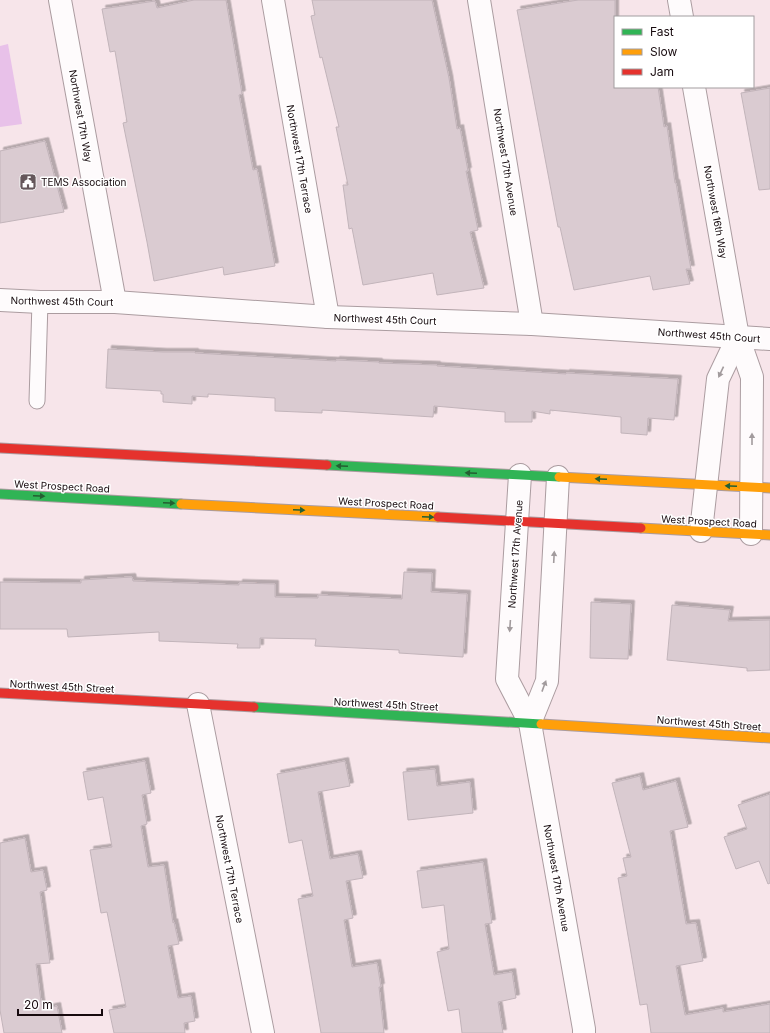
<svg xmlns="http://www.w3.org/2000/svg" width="770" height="1033" font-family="Inter,sans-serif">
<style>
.water{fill:#e8c1e9}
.building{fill:#dacbd1;stroke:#c2b4ba;filter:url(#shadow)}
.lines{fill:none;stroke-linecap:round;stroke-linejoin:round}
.lane-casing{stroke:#ab9ca0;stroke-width:17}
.street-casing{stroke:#ab9ca0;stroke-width:24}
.fast-casing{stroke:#ab9ca0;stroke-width:11}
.slow-casing{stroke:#ab9ca0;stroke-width:11}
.jam-casing{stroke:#ab9ca0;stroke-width:11}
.lane{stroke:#fefbfc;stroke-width:15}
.street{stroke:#fefbfc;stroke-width:22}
.fast{stroke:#30b455;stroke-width:9}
.slow{stroke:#ff9f0a;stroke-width:9}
.jam{stroke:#e5322d;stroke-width:9}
.oneway{fill:#a29b9d}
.oneway2{fill:#245f32}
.labels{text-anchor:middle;stroke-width:3;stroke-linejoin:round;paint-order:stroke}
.street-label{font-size:10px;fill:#170a0e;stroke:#fff}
.poi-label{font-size:10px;fill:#170a0e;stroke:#fff;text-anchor:start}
</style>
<defs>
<filter id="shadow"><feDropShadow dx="3.5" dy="-3.5" stdDeviation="0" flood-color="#0004"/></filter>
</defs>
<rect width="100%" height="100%" fill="#f7e5ea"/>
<path class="water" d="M8,44L22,124L0,127V46Z"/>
<g class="building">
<path d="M194,0H226L242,94L239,95L253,170L257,169L275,266L224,275L223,267L154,281L147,242L123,123L127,122L115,51L110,52L102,9L155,1L157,8Z"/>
<path d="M312,0H432L449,78L457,129L460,128L468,171H466L478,230L470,232L484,288L437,295L433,273L363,285L352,228L349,229L343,185H348L336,127H339L322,57L320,58L311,16L315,15Z"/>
<path d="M578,0H615V87H658L664,127L667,126L675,183H676L686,242L691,269H686L690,284L653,290L650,276L574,290L560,227H558L517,10Z"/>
<path d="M770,88V189L759,190L741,93Z"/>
<path d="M45,141L64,212L0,223V151Z"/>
<path d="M108,349L163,352H195V353L336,361V360L379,362V363L437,365V366L566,374V373L678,379L674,420L648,418L647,435L621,433V417L550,410V414L532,411V422H505V412L434,406L433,417L322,410V413L275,411V398L208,394V397L192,396V404L163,402V394H161V391L106,388Z"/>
<path d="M404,572L432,573L431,592L467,594L463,657L399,653V650L315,646L316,639L260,638V648H237L238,644L159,641V632L68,637L67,629H0V582L81,583V580L132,577L133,581L239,585V583L275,584V597L318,598V595L402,599Z"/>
<path d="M591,602L631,604L628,659L590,658Z"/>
<path d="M672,605L730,610L728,621L770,620V670L747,671V668L667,660Z"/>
<path d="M145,761L151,793L142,795L147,824L141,826L148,867L164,865L173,923L174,922L179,944L168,946L178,998L191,996L195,1021L184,1023L185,1033H114L109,1010L126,1007L107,912L101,913L90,850L112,847L103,797L88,800L83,772Z"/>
<path d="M345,761L350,786L318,792L330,859L358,854L363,878L346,881L353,918L344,920L352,967L377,963L381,987H379L384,1033H321L298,899L313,896L302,840L289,843L277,774Z"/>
<path d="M435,769L437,786L470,782L473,813L408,820L403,772Z"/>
<path d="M640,776L643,790L676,781L688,827L670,831L686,924L696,923L703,961L676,966L685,1015L723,1008V1012L770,1004V1033H651L647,1004L640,1005L618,878L627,876L623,858L631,857L612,783Z"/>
<path d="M770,794V883L768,884L759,861L736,869L724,837L747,829L738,805Z"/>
<path d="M25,838L31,872L43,870L47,890L40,892L50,963L36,964L42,1009L57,1006L62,1033H4L0,1010V843Z"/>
<path d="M483,862L492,923L485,924L494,975L512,972L516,998L498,1002L503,1033H462L459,1009L448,1011L437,952L449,949L444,905L422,908L417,871Z"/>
</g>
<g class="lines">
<g class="lane-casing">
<path id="lane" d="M37,401L40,302"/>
</g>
<g class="street-casing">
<g id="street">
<path d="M60,0L115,302"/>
<path d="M273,0L328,317"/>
<path d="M479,0L532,324"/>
<path d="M679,0L682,17"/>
<path d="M694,87L738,337L752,377L751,534"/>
<path d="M0,300L40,302H115L328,317L532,324L770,339"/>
<path d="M520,475L507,679L530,723L584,1029V1033"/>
<path d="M701,531L718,379L738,337"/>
<path d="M198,704L263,1033"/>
<path d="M530,723L547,681L558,477"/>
</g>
</g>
<g class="fast-casing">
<g id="fast">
<path d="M327,465L559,477"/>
<path d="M0,494L181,504"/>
<path d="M254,707L541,724"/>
</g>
</g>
<g class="slow-casing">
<g id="slow">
<path d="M559,477L770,488"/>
<path d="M181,504L438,517"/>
<path d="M641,528L770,535"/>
<path d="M541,724L770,738"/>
</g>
</g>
<g class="jam-casing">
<g id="jam">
<path d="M0,448L327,465"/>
<path d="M438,517L641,528"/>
<path d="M0,693L254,707"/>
</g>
</g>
<use href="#lane" class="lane"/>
<use href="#street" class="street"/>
<use href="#fast" class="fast"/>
<use href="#slow" class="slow"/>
<use href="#jam" class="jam"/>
</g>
<defs><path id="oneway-solid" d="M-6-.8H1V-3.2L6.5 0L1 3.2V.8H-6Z"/></defs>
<g class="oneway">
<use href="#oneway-solid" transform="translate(721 372) rotate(115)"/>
<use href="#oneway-solid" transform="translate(752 439) rotate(-90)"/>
<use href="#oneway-solid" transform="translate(554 557) rotate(-87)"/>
<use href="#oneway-solid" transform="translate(510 626) rotate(94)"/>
<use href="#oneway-solid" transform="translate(544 686) rotate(-70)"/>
</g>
<g class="oneway2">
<use href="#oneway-solid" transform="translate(342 466) rotate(-177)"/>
<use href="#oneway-solid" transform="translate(471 473) rotate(-177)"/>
<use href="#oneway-solid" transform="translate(601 479) rotate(-177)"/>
<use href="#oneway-solid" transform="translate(731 486) rotate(-177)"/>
<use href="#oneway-solid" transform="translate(39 496) rotate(3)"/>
<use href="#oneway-solid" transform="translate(169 503) rotate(3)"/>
<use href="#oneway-solid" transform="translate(299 510) rotate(3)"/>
<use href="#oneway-solid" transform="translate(428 517) rotate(3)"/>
</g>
<defs>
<g id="civic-square" transform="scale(0.9)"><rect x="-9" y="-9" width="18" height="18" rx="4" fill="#65575b" stroke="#fff"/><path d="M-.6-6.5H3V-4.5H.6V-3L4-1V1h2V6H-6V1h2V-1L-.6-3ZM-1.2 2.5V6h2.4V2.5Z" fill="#fff"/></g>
</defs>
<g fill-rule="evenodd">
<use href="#civic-square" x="28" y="182"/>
</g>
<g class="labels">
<g class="street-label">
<text transform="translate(81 116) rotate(80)" y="4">Northwest 17th Way</text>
<text transform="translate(300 159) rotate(80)" y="4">Northwest 17th Terrace</text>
<text transform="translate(506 162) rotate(81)" y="4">Northwest 17th Avenue</text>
<text transform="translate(716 212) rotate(80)" y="4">Northwest 16th Way</text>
<text transform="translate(62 301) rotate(1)" y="4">Northwest 45th Court</text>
<text transform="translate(385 319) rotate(2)" y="4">Northwest 45th Court</text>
<text transform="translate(709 335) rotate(4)" y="4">Northwest 45th Court</text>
<text transform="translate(62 486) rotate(3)" y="4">West Prospect Road</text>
<text transform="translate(386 503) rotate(3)" y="4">West Prospect Road</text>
<text transform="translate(709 521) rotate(3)" y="4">West Prospect Road</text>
<text transform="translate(515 554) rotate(-86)" y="4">Northwest 17th Avenue</text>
<text transform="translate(62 686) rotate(3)" y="4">Northwest 45th Street</text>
<text transform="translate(386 704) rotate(3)" y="4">Northwest 45th Street</text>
<text transform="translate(709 723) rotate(4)" y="4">Northwest 45th Street</text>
<text transform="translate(230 869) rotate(79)" y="4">Northwest 17th Terrace</text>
<text transform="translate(557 878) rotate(80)" y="4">Northwest 17th Avenue</text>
</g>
<g class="poi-label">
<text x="41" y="186">TEMS Association</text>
</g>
</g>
<rect x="614" y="16" width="140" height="72" fill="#ffffff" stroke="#a29d9f"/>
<rect x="622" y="29" width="20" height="6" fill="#30b455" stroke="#a29d9f"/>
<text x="650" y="36" font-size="12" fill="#170a0e">Fast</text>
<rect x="622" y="49" width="20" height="6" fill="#ff9f0a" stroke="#a29d9f"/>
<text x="650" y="56" font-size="12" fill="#170a0e">Slow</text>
<rect x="622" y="69" width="20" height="6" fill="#e5322d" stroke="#a29d9f"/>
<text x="650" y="76" font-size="12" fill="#170a0e">Jam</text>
<path d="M18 1009v6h84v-6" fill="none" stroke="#170a0e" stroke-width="2"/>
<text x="24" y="1009" font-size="12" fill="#170a0e" stroke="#ffffff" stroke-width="3" paint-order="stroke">20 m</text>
</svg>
